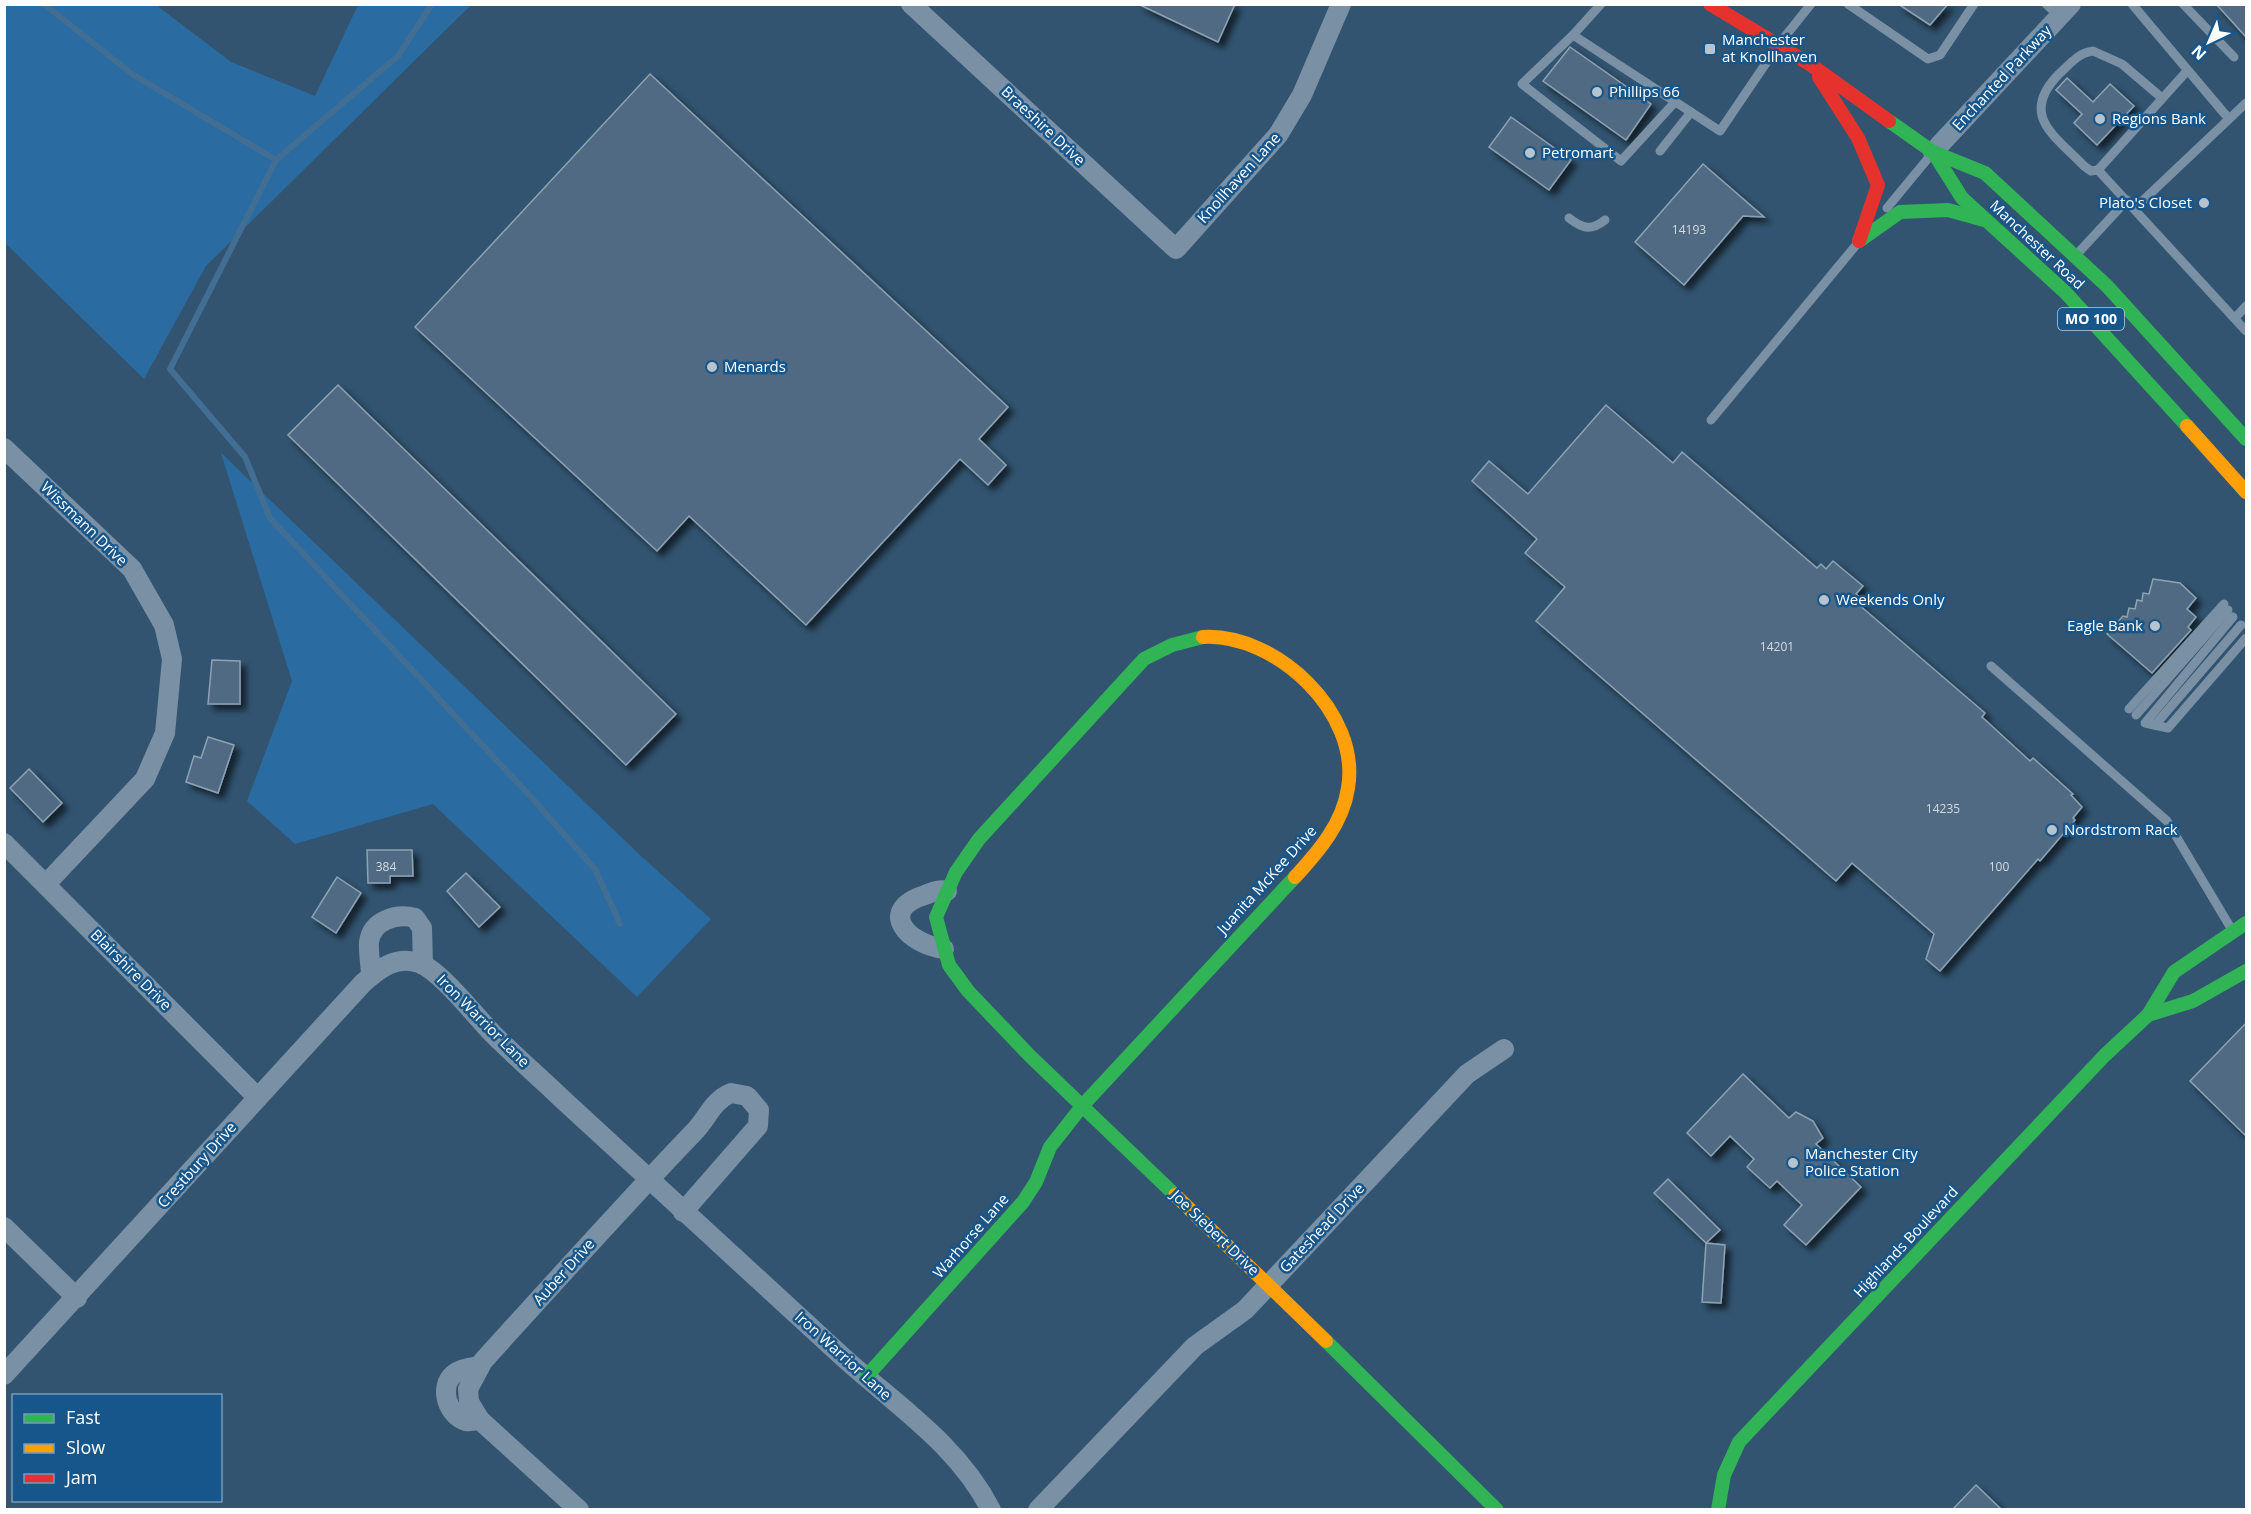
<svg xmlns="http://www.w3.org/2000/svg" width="2251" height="1514" font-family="'Open Sans',sans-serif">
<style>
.green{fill:#2a6ca1}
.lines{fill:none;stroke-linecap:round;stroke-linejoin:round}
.stream{stroke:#426e94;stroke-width:6}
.building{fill:#506b82;stroke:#8da2b3;stroke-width:1.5;filter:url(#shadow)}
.lane{stroke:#7990a5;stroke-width:9}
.street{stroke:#7990a5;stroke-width:20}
.fast{stroke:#30b455;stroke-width:14}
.slow{stroke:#ff9f0a;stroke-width:14}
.jam{stroke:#e5322d;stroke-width:14}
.poi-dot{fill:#b7c3cd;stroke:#17568b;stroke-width:2}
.labels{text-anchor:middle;stroke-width:5;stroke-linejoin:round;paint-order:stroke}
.number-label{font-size:12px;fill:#d3dae0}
.shield{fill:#17568b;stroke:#b9ccdc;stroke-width:1.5}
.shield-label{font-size:14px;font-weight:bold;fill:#fff}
.poi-label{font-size:15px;fill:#fff;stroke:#17568b;text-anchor:start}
.street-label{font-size:15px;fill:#fff;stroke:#17568b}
</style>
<defs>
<filter id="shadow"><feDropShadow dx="5.5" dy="5.5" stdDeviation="3" flood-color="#0009"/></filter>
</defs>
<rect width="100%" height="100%" fill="#325470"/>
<g class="green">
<path d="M4,5H156L231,62L315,96L358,5H471L206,266L144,379L5,243Z"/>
<path d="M221,453L642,857L711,919L637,997L433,804L295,844L247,801L292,681Z"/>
</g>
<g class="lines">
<g class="stream">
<path d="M44,4L132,74L276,160"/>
<path d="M432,4L398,56L276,160L170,369L245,457L270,518L530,796L595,869L620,924"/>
</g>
</g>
<g class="building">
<path d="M1138,4H1235L1218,42Z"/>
<path d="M1898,4H1948L1930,25Z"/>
<path d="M2216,4H2247V38Z"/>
<path d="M1570,47L1651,104L1626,140L1543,81Z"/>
<path d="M650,74L1008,407L979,439L1006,465L988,485L960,459L806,625L689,516L657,551L415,327Z"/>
<path d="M2067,78L2093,102L2110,84L2134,106L2097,145L2074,123L2082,114L2056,90Z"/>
<path d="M1511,117L1571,160L1549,190L1489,147Z"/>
<path d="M1703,164L1764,217L1743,216L1684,285L1635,242Z"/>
<path d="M338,385L676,714L626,765L288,435Z"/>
<path d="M1606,405L1673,463L1682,452L1817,568L1821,564L1826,569L1833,561L1863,586L1856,594L1862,599L1858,604L1985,713L1982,717L2030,761L2033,758L2073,794L2071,795L2082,807L2073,818L2075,820L2040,861L2038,859L1940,971L1926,959L1934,934L1852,863L1836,881L1536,621L1565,587L1525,553L1537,539L1472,481L1489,461L1528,494Z"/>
<path d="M2153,579L2180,583L2196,598L2187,609L2196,617L2188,627L2191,630L2152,673L2107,634L2123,616L2127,617L2129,608L2135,609L2137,600L2142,601L2143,593L2149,594Z"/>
<path d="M212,660L240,661V704H208Z"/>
<path d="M208,737L234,745L218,793L186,782L194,756L201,758Z"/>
<path d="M29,769L62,803L43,822L10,788Z"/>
<path d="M367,850H412L413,876H390V883H368Z"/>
<path d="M466,873L500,907L479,927L447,891Z"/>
<path d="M337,877L361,893L336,933L312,917Z"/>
<path d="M2247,1022V1137L2190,1081Z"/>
<path d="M1743,1074L1789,1118L1796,1112L1813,1121L1823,1138L1816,1144L1861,1187L1806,1245L1784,1225L1802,1205L1777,1181L1770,1188L1747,1167L1754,1159L1730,1136L1711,1156L1687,1133Z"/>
<path d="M1668,1179L1720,1230L1706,1243L1654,1193Z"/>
<path d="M1706,1243L1725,1245L1721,1303L1702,1302Z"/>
<path d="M1976,1485L2001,1509H1953Z"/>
</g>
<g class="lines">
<g class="lane">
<path d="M1848,4L1928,59L1940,55L1974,4"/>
<path d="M2046,4L2060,17"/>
<path d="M2132,4L2229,119"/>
<path d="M2183,4L2234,57"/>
<path d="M1573,35L1601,4"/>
<path d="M2162,98L2122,64L2093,51C2078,53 2070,64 2059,74C2019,115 2054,135 2084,166L2091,171L2098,170L2246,331"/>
<path d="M1675,102L1621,161L1522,84L1573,35L1720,131L1779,44L1811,4"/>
<path d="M1660,151L1691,112"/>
<path d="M2098,170L2187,71"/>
<path d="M1887,208L1930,156"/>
<path d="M2135,208L2246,103"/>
<path d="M1569,218C1583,229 1591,231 1605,220"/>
<path d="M2078,253L2127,200"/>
<path d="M2235,318L2246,306"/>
<path d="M1711,420L1857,244"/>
<path d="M2233,617L2145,723L2168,728L2246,638"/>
<path d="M1991,666L2167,821L2232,930"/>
<path d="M2129,709L2224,604"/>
<path d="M2136,715L2228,610"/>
<path d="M2155,725L2241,625"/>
</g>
<g class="street">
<path d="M911,4L1176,249L1278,135L1302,95L1341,4"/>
<path d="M1933,152L2071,4"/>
<path d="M4,448L132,569L164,625L172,659L165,733L145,779L46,884"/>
<path d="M4,843L258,1098"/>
<path d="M944,949C907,944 877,910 925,895C933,892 939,889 947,891"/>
<path d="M371,976C371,965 368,952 369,942C372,920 397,913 415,918L422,928L423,965"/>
<path d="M4,1227L77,1298"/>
<path d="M4,1375L363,983C379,969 396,955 419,963C441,971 476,1017 494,1035C515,1056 538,1076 560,1097C655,1184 749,1271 844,1358C896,1405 958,1445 991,1510"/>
<path d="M480,1420C475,1420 470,1422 466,1421C448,1416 438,1387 454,1374C460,1369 472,1367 480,1366"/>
<path d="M579,1510L480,1420L469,1402L468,1389L483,1361C553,1284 622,1207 694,1132C707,1119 713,1100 731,1093L747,1096L759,1110L758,1126L683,1212"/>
<path d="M1038,1510L1195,1346L1245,1310L1467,1074L1504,1049"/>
</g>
<g class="fast">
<path d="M1889,121L1933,152L1985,173L2107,286L2246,439"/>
<path d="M1933,152L1962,198L2066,293L2187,426"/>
<path d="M1859,241L1900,212L1948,210L1984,220"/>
<path d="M2148,1015L2193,1001L2246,971"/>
<path d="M1175,1195L1030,1056L968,991L949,965L936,917L956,872L979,839L1144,659L1172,645L1203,637"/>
<path d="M1326,1341L1497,1510"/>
<path d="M866,1377L1023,1202L1036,1182L1050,1147L1083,1105L1295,877"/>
<path d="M1718,1510L1724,1475L1739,1442L2105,1055L2148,1015L2174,972L2246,923"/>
</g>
<g class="slow">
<path d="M2187,426L2246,492"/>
<path d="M1203,637C1276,633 1361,713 1348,788C1343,823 1319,851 1295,877"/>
<path d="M1175,1195L1326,1341"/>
</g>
<g class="jam">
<path d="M1710,4L1811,65L1889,121"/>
<path d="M1819,77L1858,138L1878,185L1859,241"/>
</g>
</g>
<g class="poi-dot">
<rect x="1704" y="43" width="12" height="12" rx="3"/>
<circle cx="1597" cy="92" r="6"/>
<circle cx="2100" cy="119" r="6"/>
<circle cx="1530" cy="153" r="6"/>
<circle cx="2204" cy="203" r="6"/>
<circle cx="712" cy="367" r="6"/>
<circle cx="1824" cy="600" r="6"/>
<circle cx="2155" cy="626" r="6"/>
<circle cx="2052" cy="830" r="6"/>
<circle cx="1793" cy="1163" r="6"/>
</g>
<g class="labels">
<g class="number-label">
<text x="1689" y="234">14193</text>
<text x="1777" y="651">14201</text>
<text x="1943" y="813">14235</text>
<text x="386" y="871">384</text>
<text x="1999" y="871">100</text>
</g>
<rect class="shield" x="2058" y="308" width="66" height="22" rx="4.5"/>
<g class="shield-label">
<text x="2091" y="324">MO 100</text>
</g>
<g class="poi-label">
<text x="1722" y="45">Manchester<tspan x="1722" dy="17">at Knollhaven</tspan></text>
<text x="1609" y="97">Phillips 66</text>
<text x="2112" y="124">Regions Bank</text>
<text x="1542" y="158">Petromart</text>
<text x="2192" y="208" text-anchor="end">Plato's Closet</text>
<text x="724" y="372">Menards</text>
<text x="1836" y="605">Weekends Only</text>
<text x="2143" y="631" text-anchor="end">Eagle Bank</text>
<text x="2064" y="835">Nordstrom Rack</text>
<text x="1805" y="1159">Manchester City<tspan x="1805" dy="17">Police Station</tspan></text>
</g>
<g class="street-label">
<text transform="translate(2002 78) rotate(-47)" y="5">Enchanted Parkway</text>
<text transform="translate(1043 126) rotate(43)" y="5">Braeshire Drive</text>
<text transform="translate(1239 178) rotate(-48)" y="5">Knollhaven Lane</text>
<text transform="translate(2037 245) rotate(43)" y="5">Manchester Road</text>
<text transform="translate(84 524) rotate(44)" y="5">Wissmann Drive</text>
<text transform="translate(1267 880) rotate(-48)" y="5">Juanita McKee Drive</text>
<text transform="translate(131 970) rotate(45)" y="5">Blairshire Drive</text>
<text transform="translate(483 1021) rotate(45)" y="5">Iron Warrior Lane</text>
<text transform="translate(197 1165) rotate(-48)" y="5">Crestbury Drive</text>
<text transform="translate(1322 1228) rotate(-47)" y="5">Gateshead Drive</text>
<text transform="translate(1215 1233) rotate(44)" y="5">Joe Siebert Drive</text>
<text transform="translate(971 1236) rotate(-49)" y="5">Warhorse Lane</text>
<text transform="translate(1906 1242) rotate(-47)" y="5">Highlands Boulevard</text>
<text transform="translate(564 1272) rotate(-48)" y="5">Auber Drive</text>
<text transform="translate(843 1356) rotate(42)" y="5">Iron Warrior Lane</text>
</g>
</g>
<rect width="2251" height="1514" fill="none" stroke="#ffffff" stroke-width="12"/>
<rect x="12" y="1394" width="210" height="108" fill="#17568b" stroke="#749ab9" stroke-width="1.5"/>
<rect x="24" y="1414" width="30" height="9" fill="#30b455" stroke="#749ab9" stroke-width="1.5"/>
<text x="66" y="1424" font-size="18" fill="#ffffff">Fast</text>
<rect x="24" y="1444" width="30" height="9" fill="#ff9f0a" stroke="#749ab9" stroke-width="1.5"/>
<text x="66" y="1454" font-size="18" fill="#ffffff">Slow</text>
<rect x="24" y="1474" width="30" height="9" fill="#e5322d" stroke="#749ab9" stroke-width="1.5"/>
<text x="66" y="1484" font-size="18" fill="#ffffff">Jam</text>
<g transform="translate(2209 42) rotate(224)" stroke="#17568b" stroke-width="4.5" paint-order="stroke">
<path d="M0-4.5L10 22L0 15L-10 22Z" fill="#ffffff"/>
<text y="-9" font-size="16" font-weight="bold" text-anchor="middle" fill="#ffffff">N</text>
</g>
</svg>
